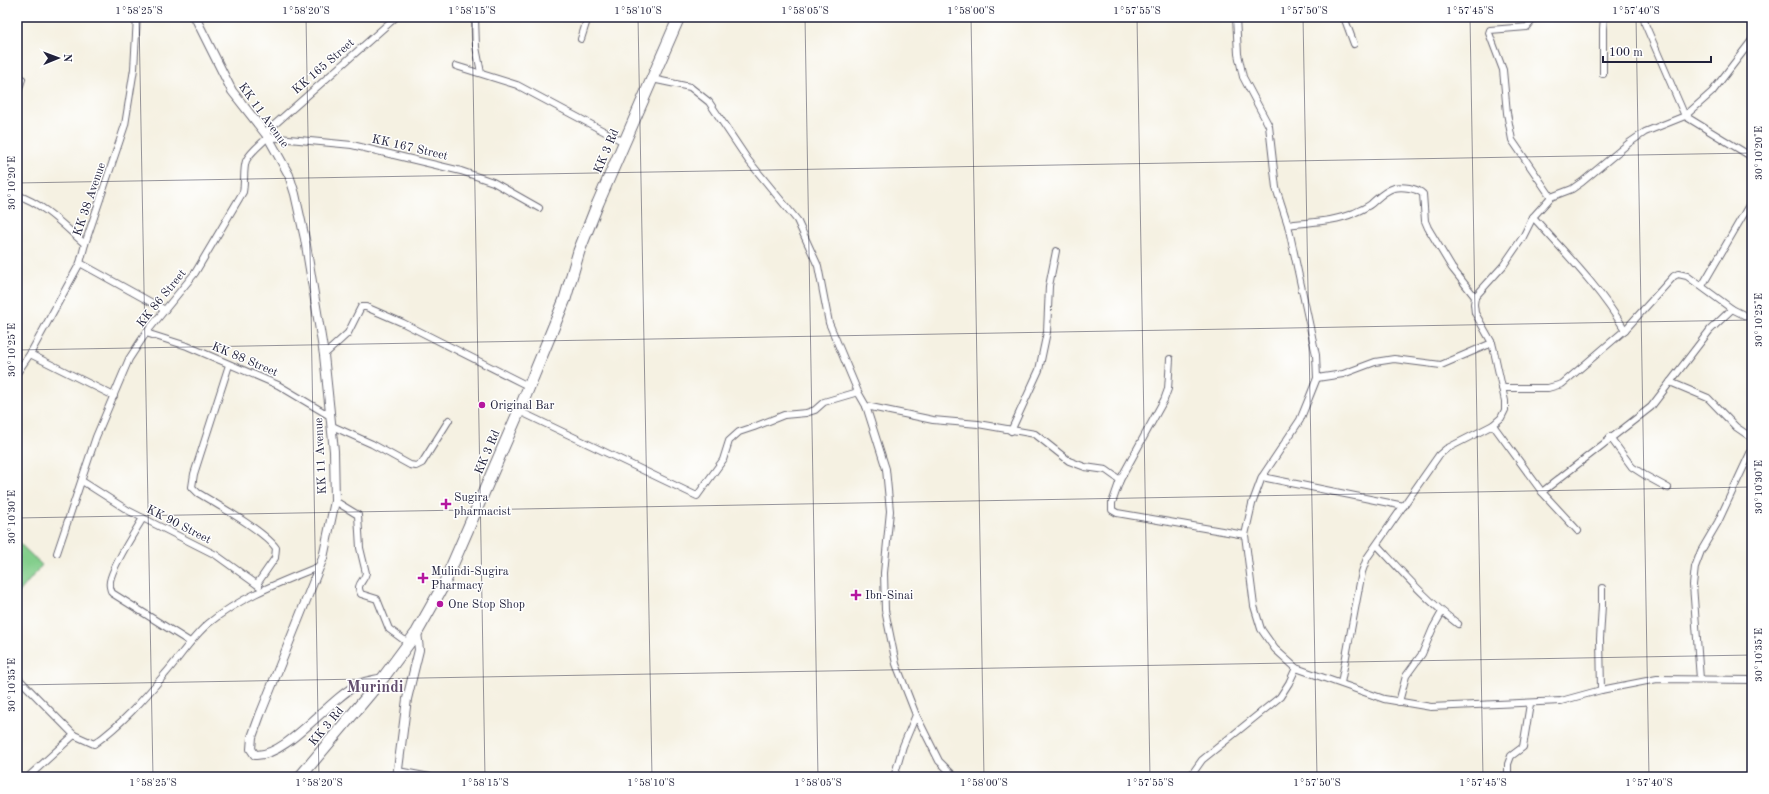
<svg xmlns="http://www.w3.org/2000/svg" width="1769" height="794" font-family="'Old Standard TT',serif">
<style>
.green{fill:#83ce8c;stroke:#527864}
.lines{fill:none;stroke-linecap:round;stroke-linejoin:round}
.street-casing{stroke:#6c6a75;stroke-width:8}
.secondary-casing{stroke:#6c6a75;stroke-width:10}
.highway-casing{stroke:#6c6a75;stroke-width:13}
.street{stroke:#fff;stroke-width:6}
.secondary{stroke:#fff;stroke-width:8}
.highway{stroke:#fff;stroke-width:11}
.ticks{fill:none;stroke:#22223b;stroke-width:1;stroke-opacity:0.45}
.poi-dot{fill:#b5179e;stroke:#fff;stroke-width:1.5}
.labels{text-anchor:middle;stroke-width:3;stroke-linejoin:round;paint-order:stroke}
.street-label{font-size:12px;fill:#22223b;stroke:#fff}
.poi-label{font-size:12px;fill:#22223b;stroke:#fff;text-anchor:start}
.district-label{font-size:16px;font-weight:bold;fill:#634f6e;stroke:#fff}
.neatline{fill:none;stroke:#22223b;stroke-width:1.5}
.ticks-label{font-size:10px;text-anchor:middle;fill:#22223b}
</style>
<rect width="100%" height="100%" fill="#fff"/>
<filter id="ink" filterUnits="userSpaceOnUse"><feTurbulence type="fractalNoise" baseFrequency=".025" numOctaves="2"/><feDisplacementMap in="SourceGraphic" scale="8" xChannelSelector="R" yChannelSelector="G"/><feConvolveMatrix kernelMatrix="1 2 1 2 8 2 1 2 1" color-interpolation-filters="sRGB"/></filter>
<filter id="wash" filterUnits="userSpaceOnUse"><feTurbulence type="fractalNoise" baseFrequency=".012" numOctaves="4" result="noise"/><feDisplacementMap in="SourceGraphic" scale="16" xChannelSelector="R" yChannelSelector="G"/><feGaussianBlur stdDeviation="0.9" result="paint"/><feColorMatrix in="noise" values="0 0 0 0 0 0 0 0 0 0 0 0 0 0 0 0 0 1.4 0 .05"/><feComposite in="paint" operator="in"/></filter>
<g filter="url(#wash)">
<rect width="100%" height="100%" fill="#f5f1e2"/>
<path class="green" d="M17,541L42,565L17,595Z"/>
</g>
<g filter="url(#ink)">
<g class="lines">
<g class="street-casing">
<g id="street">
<path d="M475,17L476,47L481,73"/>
<path d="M668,17L677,21"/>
<path d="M1236,17L1238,54L1243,77L1269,126L1276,188L1288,225L1316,355L1317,378L1311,393L1300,420L1262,477L1252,504L1245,535L1254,606L1261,629L1275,649L1296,668L1384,699L1431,707L1561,701L1601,690L1657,679L1752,680"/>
<path d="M1344,17L1354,44"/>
<path d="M1535,17L1527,27L1490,30L1489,33L1503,70L1507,113L1512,140L1551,197"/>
<path d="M1644,17L1645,24L1685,116L1752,157"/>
<path d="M581,39L588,17"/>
<path d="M456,66L517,85L624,142"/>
<path d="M1603,74V29L1604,17"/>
<path d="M652,79L690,87L709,102L748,160L797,220L818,266L829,323L858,392L866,406L886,469L890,511L884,573L885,610L896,664L916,715L939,761L955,777"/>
<path d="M17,95L22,79"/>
<path d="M265,133L396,17"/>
<path d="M17,195C44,204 64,226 85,244"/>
<path d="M1533,217C1566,254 1600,288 1625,330"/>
<path d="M1288,225C1309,222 1334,222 1354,213C1360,210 1366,208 1371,204C1378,198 1384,191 1394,188C1402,186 1417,188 1423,194L1425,221L1428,228L1452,268L1475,297"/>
<path d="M80,263L165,310"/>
<path d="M1702,286L1752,200"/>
<path d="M146,333L187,346L278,385L330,416"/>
<path d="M30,354L114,396"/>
<path d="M324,355L348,333L361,307H366L403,323L528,386"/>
<path d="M229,365L194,474L192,487L198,493C218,505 264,531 276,548L275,558L257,584"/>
<path d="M17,373L30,354L80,263L85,244L125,125L134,69L137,17"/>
<path d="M1317,378L1343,374L1375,362L1394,359L1441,365L1492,343"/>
<path d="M1670,382L1708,398L1736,427L1752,438"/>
<path d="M1502,388H1548L1562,384L1625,330L1674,276L1678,274L1687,276L1732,309L1752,319"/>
<path d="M866,406L933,420L978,424L1035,434L1069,461L1085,467L1106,470L1120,480L1112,503V510L1117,513L1245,535"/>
<path d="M519,411L697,496L723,460L729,441L739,432L754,427L784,415L806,413L815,410L824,402L858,392"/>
<path d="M1493,425L1542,492L1578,531"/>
<path d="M332,426L372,444L410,465L416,466L422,463L449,420"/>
<path d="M1011,431L1039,370L1047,332L1049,286L1056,251"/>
<path d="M1610,437L1632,467L1646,476L1668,488"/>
<path d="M1262,477L1404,506"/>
<path d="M1120,480L1164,400L1168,389L1170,359"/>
<path d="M82,481L129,511L216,555L259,586"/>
<path d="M1542,492L1651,407L1710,330L1732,309"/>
<path d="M335,501L358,515L360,548L366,573C364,582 355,584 361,594L377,599L389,629L408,643"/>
<path d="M143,518C134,533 113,565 110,581C109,586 110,589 112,593L190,642"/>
<path d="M1377,545C1403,573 1427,601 1458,624"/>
<path d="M57,553L96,437L129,359L146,333L195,273L243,192C245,182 243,170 246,161C250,152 261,144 268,137L352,145L461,171L493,182L539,208"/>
<path d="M17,677L74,735L94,744C121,725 144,699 165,674C180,657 192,637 209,623C242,596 281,582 320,566"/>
<path d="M1700,679L1693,585L1695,567L1701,551L1718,522L1752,449"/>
<path d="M1341,683L1362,572L1367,558L1439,455L1446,449L1493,425L1501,418L1505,410V401L1494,351L1492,343L1475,313L1474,304L1475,297L1503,266L1523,237L1533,217L1551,197L1572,189L1582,182L1629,143L1645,132L1685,116L1712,92L1752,40"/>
<path d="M1601,690L1600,639L1602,605V588"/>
<path d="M1399,702L1406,676L1422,654L1433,628L1442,612"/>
<path d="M398,771L430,777"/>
<path d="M28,777L74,735"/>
<path d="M894,777L903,746L916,715"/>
<path d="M1190,777L1202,760L1280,697L1289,683L1296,668"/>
<path d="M1508,777V764L1511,756L1523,747L1530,704"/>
</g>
</g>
<g class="secondary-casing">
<g id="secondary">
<path d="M195,17L232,91L268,137L289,175L295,194L305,239L324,355L334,451L335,501L323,558L260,715L252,737L251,749L255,755C287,757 329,698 359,684C366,681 375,680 383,678"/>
<path d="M397,777L407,699L419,650L417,632"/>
</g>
</g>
<g class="highway-casing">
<path id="highway" d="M300,777L383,678L417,632L444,584L519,411L565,299L579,251L598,203L679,17"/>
</g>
<use href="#street" class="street"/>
<use href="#secondary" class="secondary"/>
<use href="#highway" class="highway"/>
</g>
</g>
<path class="ticks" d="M139,17L153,777M306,17L319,777M472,17L485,777M638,17L652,777M805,17L818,777M971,17L984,777M1137,17L1150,777M1303,17L1317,777M1470,17L1483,777M1636,17L1649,777M17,183L1752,153M17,350L1752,320M17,518L1752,487M17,685L1752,655"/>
<g class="poi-dot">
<circle cx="482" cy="405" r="4"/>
<path d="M444 498h4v4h4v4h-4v4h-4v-4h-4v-4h4z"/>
<path d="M421 572h4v4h4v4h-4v4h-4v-4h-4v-4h4z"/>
<path d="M854 589h4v4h4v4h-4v4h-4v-4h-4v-4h4z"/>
<circle cx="440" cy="604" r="4"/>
</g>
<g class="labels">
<g class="street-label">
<text transform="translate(323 66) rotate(-41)" y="4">KK 165 Street</text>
<text transform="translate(264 115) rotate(54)" y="4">KK 11 Avenue</text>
<text transform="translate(410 147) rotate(13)" y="4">KK 167 Street</text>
<text transform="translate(606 151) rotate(-67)" y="4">KK 3 Rd</text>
<text transform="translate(89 199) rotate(-71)" y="4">KK 38 Avenue</text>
<text transform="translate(161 298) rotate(-51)" y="4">KK 86 Street</text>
<text transform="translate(245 359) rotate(23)" y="4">KK 88 Street</text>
<text transform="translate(487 452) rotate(-67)" y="4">KK 3 Rd</text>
<text transform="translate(320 456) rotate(-93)" y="4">KK 11 Avenue</text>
<text transform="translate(179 524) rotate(27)" y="4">KK 90 Street</text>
<text transform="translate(326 726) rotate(-50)" y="4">KK 3 Rd</text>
</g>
<g class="poi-label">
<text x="490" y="409">Original Bar</text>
<text x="454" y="501">Sugira<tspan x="454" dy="14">pharmacist</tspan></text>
<text x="431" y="575">Mulindi-Sugira<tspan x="431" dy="14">Pharmacy</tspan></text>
<text x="865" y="599">Ibn-Sinai</text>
<text x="448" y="608">One Stop Shop</text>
</g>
<g class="district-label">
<text x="375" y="692">Murindi</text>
</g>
</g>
<rect width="1769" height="794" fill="none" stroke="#fff" stroke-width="44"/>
<g transform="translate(58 58) rotate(89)" stroke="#ffffff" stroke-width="3" paint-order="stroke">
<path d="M0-3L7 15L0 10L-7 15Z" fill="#22223b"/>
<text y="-6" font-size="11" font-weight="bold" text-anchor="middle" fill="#22223b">N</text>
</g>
<path d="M1603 56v6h108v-6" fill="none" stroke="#22223b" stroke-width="2"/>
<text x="1609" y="56" font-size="12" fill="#22223b" stroke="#ffffff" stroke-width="3" paint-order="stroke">100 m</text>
<rect x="22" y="22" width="1725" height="750" class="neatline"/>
<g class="ticks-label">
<text x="139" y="14">1°58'25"S</text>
<text x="306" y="14">1°58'20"S</text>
<text x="472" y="14">1°58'15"S</text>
<text x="638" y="14">1°58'10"S</text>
<text x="805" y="14">1°58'05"S</text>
<text x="971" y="14">1°58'00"S</text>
<text x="1137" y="14">1°57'55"S</text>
<text x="1304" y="14">1°57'50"S</text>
<text x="1470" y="14">1°57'45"S</text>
<text x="1636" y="14">1°57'40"S</text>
<text transform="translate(1758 153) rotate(-90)" y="4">30°10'20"E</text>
<text transform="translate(11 183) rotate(-90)" y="4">30°10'20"E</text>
<text transform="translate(1758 320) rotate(-90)" y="4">30°10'25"E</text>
<text transform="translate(11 350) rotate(-90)" y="4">30°10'25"E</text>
<text transform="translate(1758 487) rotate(-90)" y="4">30°10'30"E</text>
<text transform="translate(11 517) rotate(-90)" y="4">30°10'30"E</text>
<text transform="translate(1758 655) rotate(-90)" y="4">30°10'35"E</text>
<text transform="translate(11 685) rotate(-90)" y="4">30°10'35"E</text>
<text x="153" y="786">1°58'25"S</text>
<text x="319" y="786">1°58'20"S</text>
<text x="485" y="786">1°58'15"S</text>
<text x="651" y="786">1°58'10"S</text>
<text x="818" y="786">1°58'05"S</text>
<text x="984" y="786">1°58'00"S</text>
<text x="1150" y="786">1°57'55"S</text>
<text x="1317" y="786">1°57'50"S</text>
<text x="1483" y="786">1°57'45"S</text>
<text x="1649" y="786">1°57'40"S</text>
</g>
</svg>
